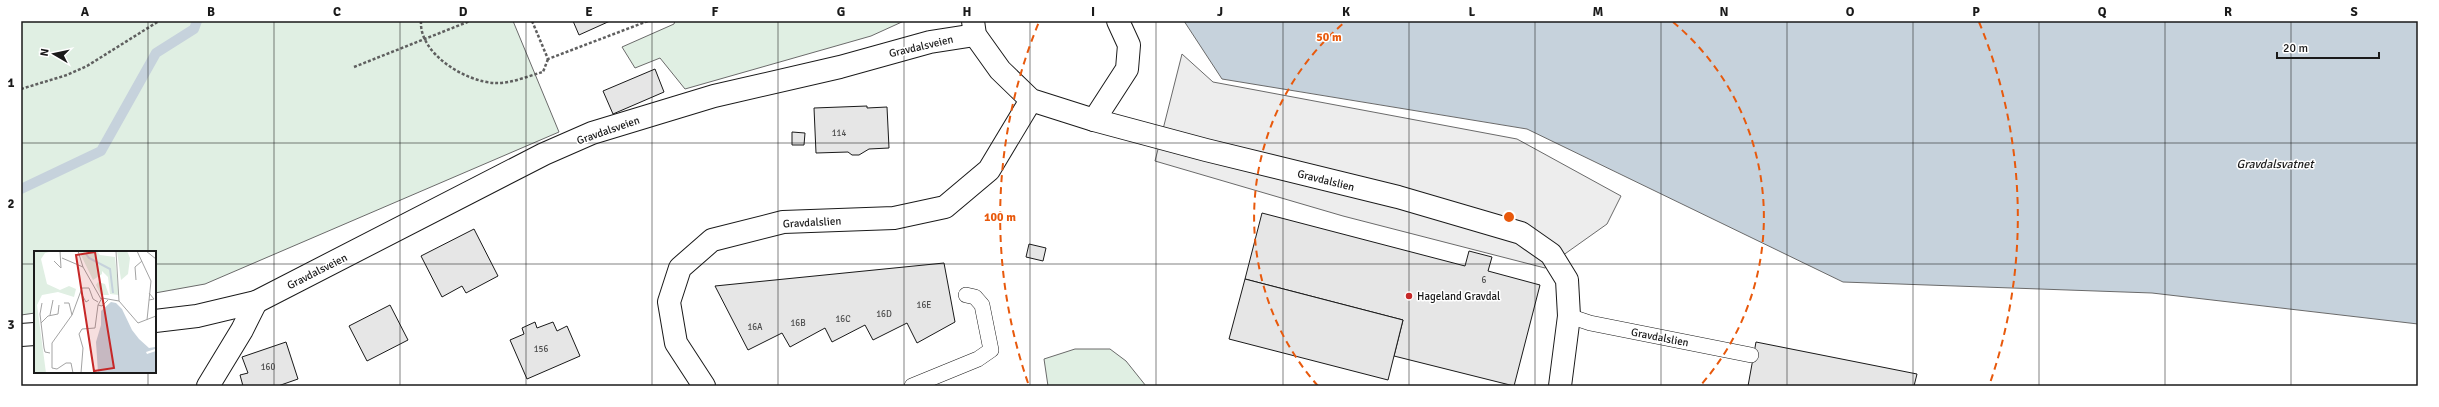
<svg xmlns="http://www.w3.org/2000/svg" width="2439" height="407" font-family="Signika,sans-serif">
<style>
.green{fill:#e0efe3;stroke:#6a6a6a}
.parking{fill:#ededed;stroke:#6a6a6a}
.water{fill:#c6d2dc;stroke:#6a6a6a}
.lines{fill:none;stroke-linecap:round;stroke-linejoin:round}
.stream{stroke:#c6d2dc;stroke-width:10}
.building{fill:#e6e6e6;stroke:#1a1a1a}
.lane-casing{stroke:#1a1a1a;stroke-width:16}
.street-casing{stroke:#1a1a1a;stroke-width:24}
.secondary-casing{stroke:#1a1a1a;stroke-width:24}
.path{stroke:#5f5f5f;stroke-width:2.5;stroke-dasharray:3 2;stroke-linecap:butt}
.lane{stroke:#fff;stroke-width:15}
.street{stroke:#fff;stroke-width:22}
.secondary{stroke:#fff;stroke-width:22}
.grid{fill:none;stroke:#1a1a1a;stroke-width:1;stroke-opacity:0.55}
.ring{fill:none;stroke:#e8590c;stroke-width:2;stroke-dasharray:7 5}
.poi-dot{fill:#c62828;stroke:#fff;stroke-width:1.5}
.labels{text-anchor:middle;stroke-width:3;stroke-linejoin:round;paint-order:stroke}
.number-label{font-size:9px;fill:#4d4d4d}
.street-label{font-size:11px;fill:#1a1a1a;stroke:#fff}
.poi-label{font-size:11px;fill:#1a1a1a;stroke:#fff;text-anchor:start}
.water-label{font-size:12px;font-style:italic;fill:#1a1a1a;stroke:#fff}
.inset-river{fill:none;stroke:#c6d2dc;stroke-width:2}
.inset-road{fill:none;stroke:#a3a3a3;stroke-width:1}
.view{fill:#c62828;fill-opacity:0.15;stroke:#c62828;stroke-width:2}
.inset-edge{fill:none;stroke:#1a1a1a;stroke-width:2}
.centre{fill:#e8590c;stroke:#fff;stroke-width:2}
.ring-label{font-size:12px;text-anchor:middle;font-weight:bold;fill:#e8590c;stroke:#fff;stroke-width:3;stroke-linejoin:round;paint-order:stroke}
.neatline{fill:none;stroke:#1a1a1a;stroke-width:1.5}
.grid-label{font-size:13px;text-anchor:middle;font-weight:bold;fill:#1a1a1a}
</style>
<rect width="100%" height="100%" fill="#fff"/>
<g class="green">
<path d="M21,21H513L559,132L205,284L155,293V252H35V313L21,315Z"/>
<path d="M675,21H904L871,36L685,89L660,58L635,68L622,47L674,24Z"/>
<path d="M1075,349H1110L1126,361L1146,386H1048L1044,359Z"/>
</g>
<path class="parking" d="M1182,54L1213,82L1517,139L1621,196L1607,224L1545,268L1343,216L1155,161Z"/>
<path class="water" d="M1184,21H2418V324L2152,293L1843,282L1527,129L1222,79Z"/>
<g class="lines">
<path class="stream" d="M21,189L101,151L156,53L194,29L197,21"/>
</g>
<g class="building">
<path d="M573,21H610L579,35Z"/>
<path d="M655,69L664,92L613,114L603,91Z"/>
<path d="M867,106V108L887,107L889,148L869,149L859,155H852L848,152L816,153L814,108Z"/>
<path d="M792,132L805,133L804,145H792Z"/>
<path d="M1262,213L1465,266L1469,251L1492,257L1488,271L1540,285L1514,386L1394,356L1403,320L1245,279Z"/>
<path d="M474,229L498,276L466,293L462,286L442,297L421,256Z"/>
<path d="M1029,244L1046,248L1043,261L1026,257Z"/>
<path d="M944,263L955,322L917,343L907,323L873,340L865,325L832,342L825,328L790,347L782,333L748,350L715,286Z"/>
<path d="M1245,279L1403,320L1388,380L1229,339Z"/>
<path d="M390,305L408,340L367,361L349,326Z"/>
<path d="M535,322L537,328L553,322L557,331L567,326L580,356L527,379L510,340L524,334L522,328Z"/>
<path d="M286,342L298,379L278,386H243L240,375L248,373L242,357Z"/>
<path d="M1756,342L1917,374L1914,386H1748Z"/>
</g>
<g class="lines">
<g class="lane-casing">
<g id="lane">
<path d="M1569,316L1590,323L1751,355"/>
<path d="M912,386L978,359L991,350L982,305L975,297L966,295"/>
</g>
</g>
<g class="street-casing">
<g id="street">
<path d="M1118,21L1129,45L1127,69L1094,120L1206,150L1398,197L1521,233L1551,254L1567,280L1569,316L1560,386"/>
<path d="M208,386L242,330L256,302"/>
<path d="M704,386L676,343L669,302L680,268L712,240L783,222L894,218L945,207L989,170L1031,100"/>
</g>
</g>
<g class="secondary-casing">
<g id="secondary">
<path d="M973,21L975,35L1000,70L1031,100L1094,120"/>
<path d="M155,321L197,316L256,302L544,154L592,133L714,96L840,67L930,42L975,35"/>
<path d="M21,335L35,334"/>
</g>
</g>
<g class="path">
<path d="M421,21C419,54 466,82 495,83C510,84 528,76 543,72L548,59"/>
<path d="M532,21L548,59L648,21"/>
<path d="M354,67L470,21"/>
<path d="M21,89L67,75L87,66L159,21"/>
</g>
<use href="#lane" class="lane"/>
<use href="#street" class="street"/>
<use href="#secondary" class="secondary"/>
</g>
<path class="grid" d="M148,21V252M274,21V386M400,21V386M526,21V386M652,21V386M778,21V386M904,21V386M1030,21V386M1156,21V386M1283,21V386M1409,21V386M1535,21V386M1661,21V386M1787,21V386M1913,21V386M2039,21V386M2165,21V386M2291,21V386M21,143H2418M21,264H35M155,264H2418M148,372V386"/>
<g class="ring">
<path d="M1318 386A255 255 0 0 1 1345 22M1673 22A255 255 0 0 1 1700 386"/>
<path d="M1028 383A509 509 0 0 1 1039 22M1979 22A509 509 0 0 1 1990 383"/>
</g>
<circle class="poi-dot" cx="1409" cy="296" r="4"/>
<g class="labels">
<g class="number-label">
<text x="839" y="136">114</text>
<text x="1484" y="283">6</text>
<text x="924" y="308">16E</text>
<text x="884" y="317">16D</text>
<text x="843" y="322">16C</text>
<text x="798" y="326">16B</text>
<text x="755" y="330">16A</text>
<text x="541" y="352">156</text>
<text x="268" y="370">160</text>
</g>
<g class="street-label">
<text transform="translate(921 46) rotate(-13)" y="4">Gravdalsveien</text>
<text transform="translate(608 130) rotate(-19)" y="4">Gravdalsveien</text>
<text transform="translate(1326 180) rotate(14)" y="4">Gravdalslien</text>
<text transform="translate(812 222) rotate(-3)" y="4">Gravdalslien</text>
<text transform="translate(317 271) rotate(-27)" y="4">Gravdalsveien</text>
<text transform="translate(1660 337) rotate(11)" y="4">Gravdalslien</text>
</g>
<g class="poi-label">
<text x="1417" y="300">Hageland Gravdal</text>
</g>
<g class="water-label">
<text x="2275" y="168">Gravdalsvatnet</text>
</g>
</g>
<g transform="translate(34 251)">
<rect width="122" height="122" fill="#fff"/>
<path d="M0,0H19L11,2L7,8L13,33L26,39L35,35L42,38L40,46L24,41L8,44L3,54L12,122H0ZM45,0H51V3L52,0H63L66,4L81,6L85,44L76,43L74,26L68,20V23L59,29ZM83,0H93L96,7L94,23L87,29ZM64,31L71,33L75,44H67L62,34Z" fill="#e0efe3"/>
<path d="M77,51L82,52L88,58L98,79L105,88L115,97L121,96V98L112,101L113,103L122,100V122H64L62,91L67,74V60Z" fill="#c6d2dc"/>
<path class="inset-river" d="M52,3L55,7L76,18L79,42"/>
<path class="inset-road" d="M44,0L49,16L67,48M82,0L85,50M103,0L117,30L113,69M112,0L122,8M28,7L49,16M20,10L27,17L26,0M102,29L101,16L108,10M47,42L52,51L55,49M115,49L120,48L115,42M8,52L6,63L10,97L11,101L16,102M30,52H35L38,64M64,54L68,47L85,50L104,72L122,65M16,64L19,49M7,72L14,65L24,63L25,54M39,122L37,112H32L23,118L18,117V92L38,64L48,37H55L59,48L64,51M47,122L49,97L45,83L48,78L61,77L64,54L68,55L74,49"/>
<path class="view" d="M61,1L80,117L60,120L42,4Z"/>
<rect width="122" height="122" class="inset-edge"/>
</g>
<circle cx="1509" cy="217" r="6" class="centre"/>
<g class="ring-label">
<text x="1329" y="41">50 m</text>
<text x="1000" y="221">100 m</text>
</g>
<rect width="2439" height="407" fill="none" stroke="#ffffff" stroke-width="44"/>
<g transform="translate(54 54) rotate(279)" stroke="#ffffff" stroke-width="3" paint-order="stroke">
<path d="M0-3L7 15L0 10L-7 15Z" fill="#1a1a1a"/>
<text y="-6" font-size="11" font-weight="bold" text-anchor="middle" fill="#1a1a1a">N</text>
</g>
<path d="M2277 52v6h102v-6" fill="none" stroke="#1a1a1a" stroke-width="2"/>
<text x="2283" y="52" font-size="12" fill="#1a1a1a" stroke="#ffffff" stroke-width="3" paint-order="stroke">20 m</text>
<rect x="22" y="22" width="2395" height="363" class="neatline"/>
<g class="grid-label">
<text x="85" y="16">A</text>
<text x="211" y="16">B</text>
<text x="337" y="16">C</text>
<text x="463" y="16">D</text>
<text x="589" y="16">E</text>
<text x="715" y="16">F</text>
<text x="841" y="16">G</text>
<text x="967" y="16">H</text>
<text x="1093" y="16">I</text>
<text x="1220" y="16">J</text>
<text x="1346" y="16">K</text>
<text x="1472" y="16">L</text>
<text x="1598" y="16">M</text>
<text x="1724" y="16">N</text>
<text x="1850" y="16">O</text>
<text x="1976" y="16">P</text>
<text x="2102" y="16">Q</text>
<text x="2228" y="16">R</text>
<text x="2354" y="16">S</text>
<text x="11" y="87">1</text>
<text x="11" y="208">2</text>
<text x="11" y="329">3</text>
</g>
</svg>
